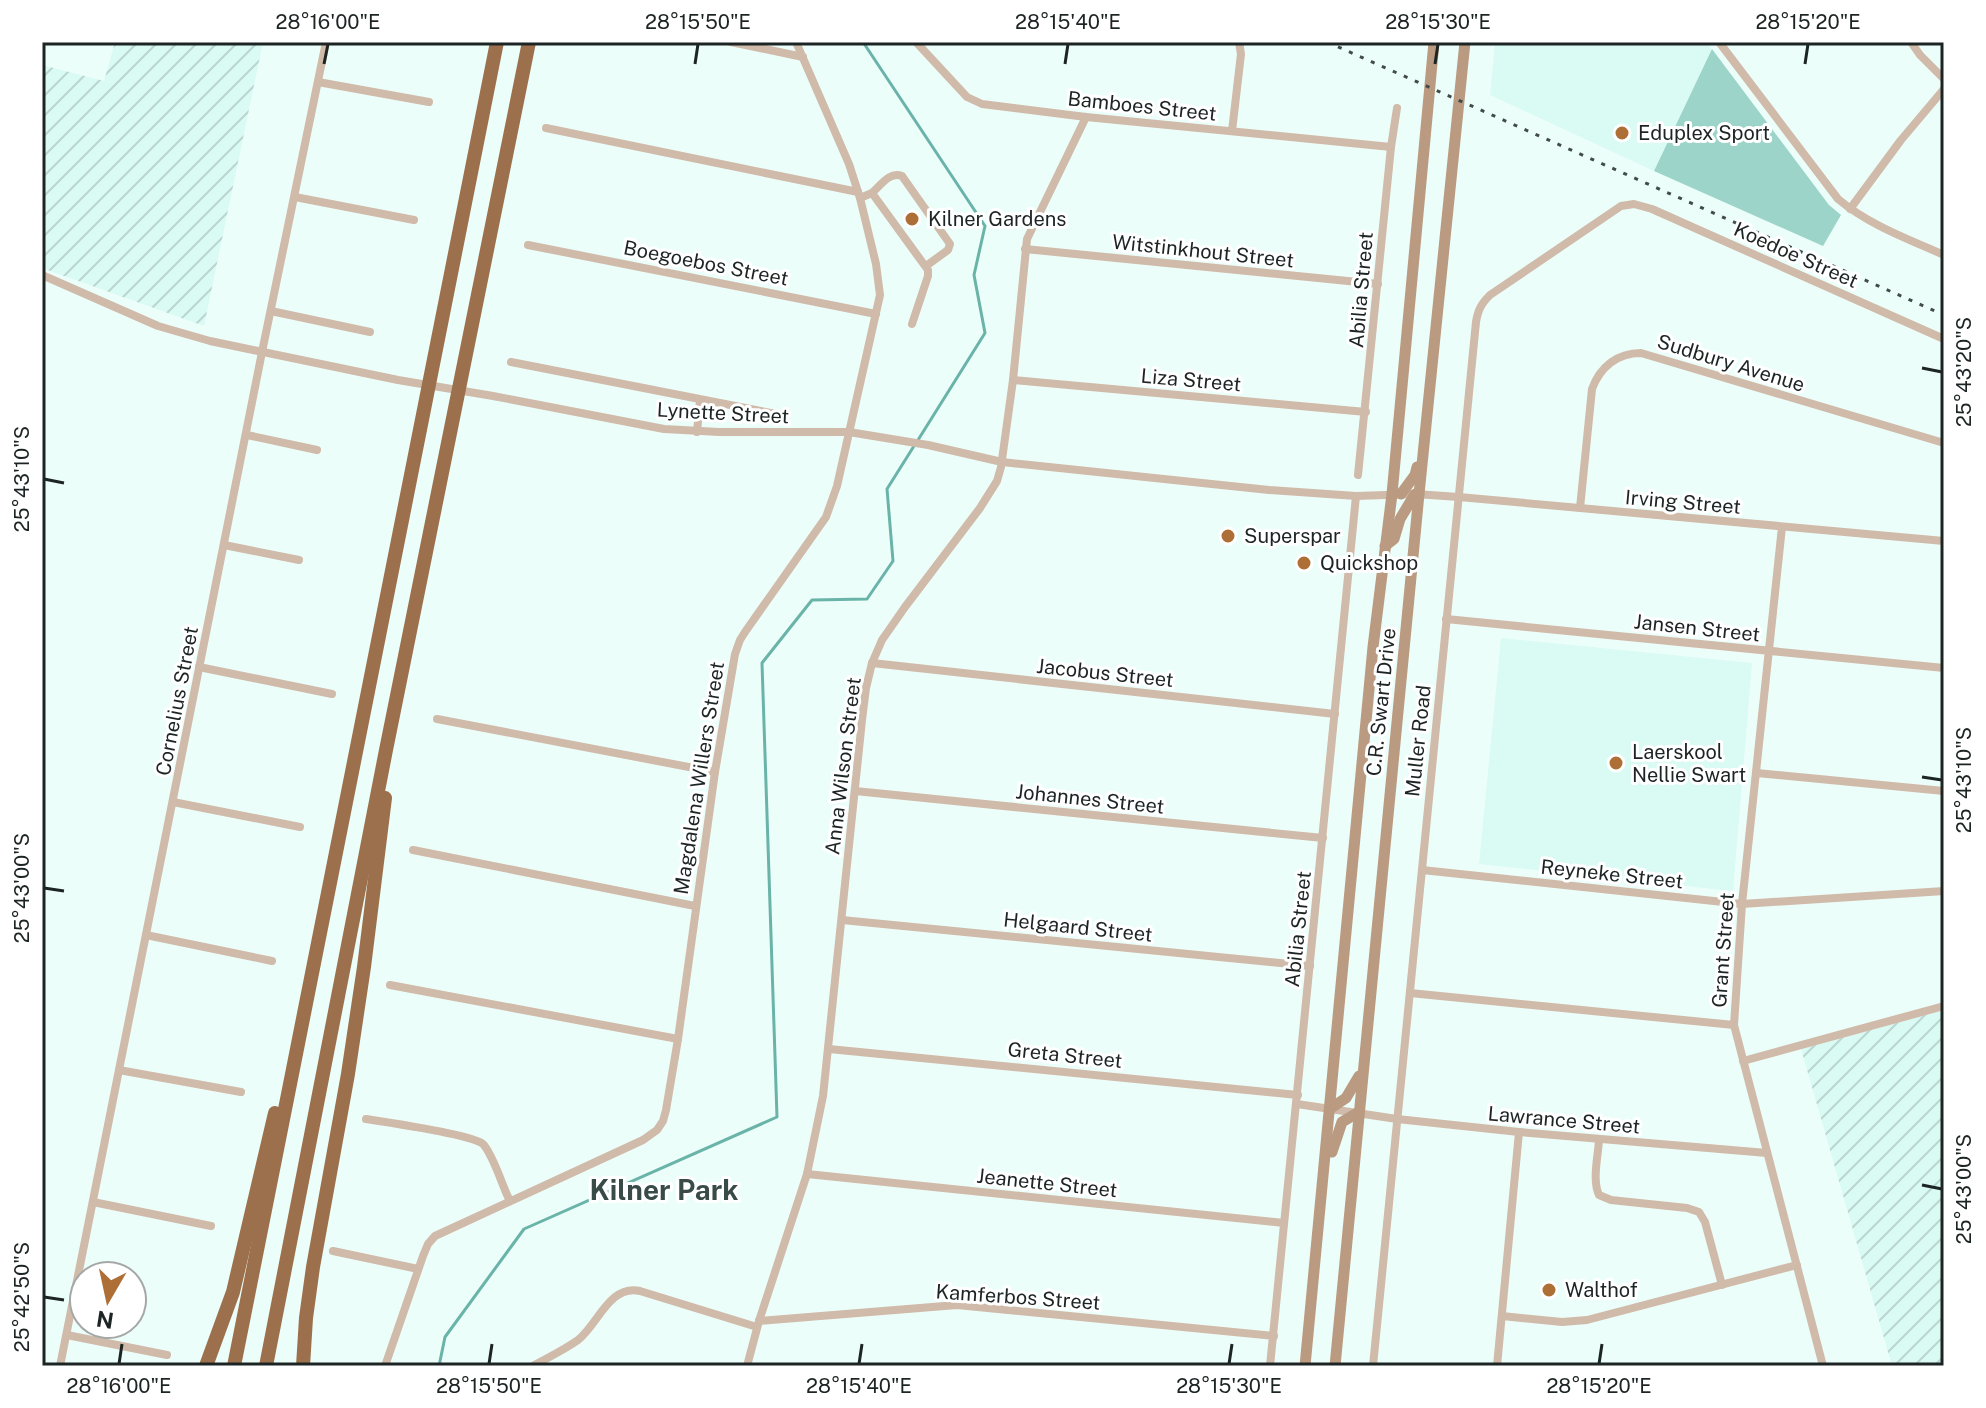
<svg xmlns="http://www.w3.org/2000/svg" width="1986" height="1408" font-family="'Public Sans',sans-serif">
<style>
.built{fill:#dafaf4}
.industrial{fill:url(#industrial-furrows)}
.green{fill:#9cd4ca}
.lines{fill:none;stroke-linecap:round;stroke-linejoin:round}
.stream{stroke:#6ab3a8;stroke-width:3}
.street{stroke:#d0baa9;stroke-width:8}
.secondary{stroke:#ba9b82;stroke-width:11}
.highway{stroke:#9c704c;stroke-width:14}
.rail{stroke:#414b49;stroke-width:3;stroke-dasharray:4 8;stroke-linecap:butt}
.ticks{fill:none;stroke:#1d2524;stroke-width:3}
.poi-dot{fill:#ae6f36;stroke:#fff;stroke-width:3}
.labels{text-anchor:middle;stroke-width:6;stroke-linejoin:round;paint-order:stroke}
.street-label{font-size:20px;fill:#1d2524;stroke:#fff}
.poi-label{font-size:20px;fill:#1d2524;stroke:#fff;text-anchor:start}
.district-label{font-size:28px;font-weight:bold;fill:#384b47;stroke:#fff}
.neatline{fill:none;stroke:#1d2524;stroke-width:3}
.ticks-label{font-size:20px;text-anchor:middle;fill:#1d2524}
</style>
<defs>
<pattern id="industrial-furrows" width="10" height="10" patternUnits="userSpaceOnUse" patternTransform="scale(2)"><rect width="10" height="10" fill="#dafaf4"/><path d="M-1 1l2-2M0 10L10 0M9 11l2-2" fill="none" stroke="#bbd6d1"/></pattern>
</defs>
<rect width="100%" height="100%" fill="#ecfefa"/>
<g class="built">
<path d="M1495,42H1706L1712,49L1654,171L1490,95Z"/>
<path d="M1501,638L1752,663L1733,891L1479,864Z"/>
</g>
<g class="industrial">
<path d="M115,42H263L204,326L42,268V65L104,81Z"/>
<path d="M1944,1010V1366H1892L1801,1049Z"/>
</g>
<path class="green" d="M1712,49L1829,205L1841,215L1823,246L1654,171Z"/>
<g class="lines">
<g class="stream">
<path d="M863,42L985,226L974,275L985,333L918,440"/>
<path d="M439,1366L445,1337L524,1229L777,1117L762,663L812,600L867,599L893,561L887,489L914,446"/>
</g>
<g class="street">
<path d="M731,42L803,57"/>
<path d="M916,42L967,97L982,104L1086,117L1391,147"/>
<path d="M1719,42L1838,199C1869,225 1908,239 1944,255"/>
<path d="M1911,42L1920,55L1944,79"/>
<path d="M318,82L429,102"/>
<path d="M546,128L858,192"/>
<path d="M1232,131L1241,54L1239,42"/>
<path d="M872,193C881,185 890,171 902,176L950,244L948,250L926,266"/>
<path d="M295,197L414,220"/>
<path d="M860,198L872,193L928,270V276L912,324"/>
<path d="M1850,209L1901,140L1944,89"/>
<path d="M528,245L876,314"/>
<path d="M1025,249L1378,284"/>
<path d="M42,275L158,326L210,341L398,380L493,396L664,429L719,432H849L928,445L1002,462L1269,490L1356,496L1415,494L1459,497L1944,541"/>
<path d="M271,311L370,332"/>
<path d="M511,362L781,415"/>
<path d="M1013,380L1366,412"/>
<path d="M697,432L700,400"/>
<path d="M247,435L317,450"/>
<path d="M1358,475L1391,147L1397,108"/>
<path d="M1580,508L1592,389C1600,367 1617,353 1641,353L1944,443"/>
<path d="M1782,527L1742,904L1734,1025L1823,1366"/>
<path d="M224,545L299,560"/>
<path d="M1446,619L1944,668"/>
<path d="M872,663L1335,714"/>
<path d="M199,667L332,694"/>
<path d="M437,719L715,772"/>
<path d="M1757,773L1944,791"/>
<path d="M855,791L1323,838"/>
<path d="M173,802L300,827"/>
<path d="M413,850L695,906"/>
<path d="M1422,870L1742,904L1944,891"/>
<path d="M842,920L1310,966"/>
<path d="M146,935L272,961"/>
<path d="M390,985L678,1039"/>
<path d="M1410,993L1734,1025"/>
<path d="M829,1049L1298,1095"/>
<path d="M1743,1061L1944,1006"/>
<path d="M119,1070L241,1092"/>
<path d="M1297,1104L1397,1119L1519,1132L1767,1153"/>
<path d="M366,1119C386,1122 472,1135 483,1144C494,1156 502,1186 510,1201"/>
<path d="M1599,1140C1598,1157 1592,1180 1599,1195L1611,1200L1687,1208L1699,1212L1705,1222L1722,1285"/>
<path d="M807,1174L1284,1223"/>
<path d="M93,1202L211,1226"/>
<path d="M333,1251L418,1269"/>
<path d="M1502,1316L1562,1322L1587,1320L1797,1265"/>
<path d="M759,1321L957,1305L1274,1336"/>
<path d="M67,1335L167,1355"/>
<path d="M60,1366L262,352L326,42"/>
<path d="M385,1366L423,1256L428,1244L435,1236L643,1140L657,1130L663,1121L666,1110L678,1039L715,772L735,654L740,640L745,632L826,517L837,486L880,295L876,264L860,198L849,164L796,42"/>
<path d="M533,1366C547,1358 564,1350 578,1340C598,1324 610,1284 640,1291L757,1327"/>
<path d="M747,1366L759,1321L807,1174L823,1096L862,720L866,688L872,663L882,640L905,607L980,508L997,481L1001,467L1013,380L1027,239L1086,117"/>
<path d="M1270,1366L1356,496"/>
<path d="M1373,1366L1476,322C1478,310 1481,304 1490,295L1621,206L1634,204L1652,209L1944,339"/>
<path d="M1497,1366L1519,1132"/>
</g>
<g class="secondary">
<path d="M1401,494L1415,475L1417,467"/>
<path d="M1385,546L1394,539L1400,519L1415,494"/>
<path d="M1331,1108L1346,1098L1359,1076"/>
<path d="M1332,1152L1342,1122L1359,1112"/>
<path d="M1305,1366L1373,647L1392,494L1434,42"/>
<path d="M1335,1366L1419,494L1465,42"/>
</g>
<g class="highway">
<path d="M206,1366L233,1292L275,1113"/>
<path d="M234,1366L497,42"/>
<path d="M266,1366L386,750L529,42"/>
<path d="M303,1366L306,1318L313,1267L348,1074L364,967L385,798"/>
</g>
<path class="rail" d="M1327,42L1944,315"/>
</g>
<path class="ticks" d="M324,64L328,44M695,64L698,44M1065,64L1068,44M1435,64L1438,44M1805,64L1808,44M1922,368L1942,372M44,479L64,483M1922,777L1942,780M44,888L64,891M1922,1185L1942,1189M44,1297L64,1300M119,1364L122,1344M489,1364L492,1344M859,1364L862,1344M1229,1364L1232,1344M1599,1364L1602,1344"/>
<g class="poi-dot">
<circle cx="1622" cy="133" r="8"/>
<circle cx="912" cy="219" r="8"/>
<circle cx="1228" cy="536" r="8"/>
<circle cx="1304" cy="563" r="8"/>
<circle cx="1616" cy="763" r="8"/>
<circle cx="1549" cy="1290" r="8"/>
</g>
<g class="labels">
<g class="street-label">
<text transform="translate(1142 106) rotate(6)" y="7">Bamboes Street</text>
<text transform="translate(1203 251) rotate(6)" y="7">Witstinkhout Street</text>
<text transform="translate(1796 255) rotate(24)" y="7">Koedoe Street</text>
<text transform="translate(706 263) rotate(11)" y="7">Boegoebos Street</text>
<text transform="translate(1361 290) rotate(-85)" y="7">Abilia Street</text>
<text transform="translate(1731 363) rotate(17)" y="7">Sudbury Avenue</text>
<text transform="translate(1191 380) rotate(5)" y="7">Liza Street</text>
<text transform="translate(723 413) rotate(3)" y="7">Lynette Street</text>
<text transform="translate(1683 502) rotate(5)" y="7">Irving Street</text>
<text transform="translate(1697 628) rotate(6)" y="7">Jansen Street</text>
<text transform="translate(1105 673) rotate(6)" y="7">Jacobus Street</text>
<text transform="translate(177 701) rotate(-79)" y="7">Cornelius Street</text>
<text transform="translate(1381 702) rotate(-84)" y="7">C.R. Swart Drive</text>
<text transform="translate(1418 741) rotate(-84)" y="7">Muller Road</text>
<text transform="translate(843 766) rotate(-83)" y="7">Anna Wilson Street</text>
<text transform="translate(699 778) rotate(-81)" y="7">Magdalena Willers Street</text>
<text transform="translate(1090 799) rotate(6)" y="7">Johannes Street</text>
<text transform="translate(1612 874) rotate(6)" y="7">Reyneke Street</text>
<text transform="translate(1078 927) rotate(6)" y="7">Helgaard Street</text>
<text transform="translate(1298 929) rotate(-84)" y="7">Abilia Street</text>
<text transform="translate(1723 950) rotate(-86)" y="7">Grant Street</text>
<text transform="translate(1065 1055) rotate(6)" y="7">Greta Street</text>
<text transform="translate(1564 1120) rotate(5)" y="7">Lawrance Street</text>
<text transform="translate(1047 1183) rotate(6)" y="7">Jeanette Street</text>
<text transform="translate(1018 1297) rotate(4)" y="7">Kamferbos Street</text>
</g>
<g class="poi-label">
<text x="1638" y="140">Eduplex Sport</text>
<text x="928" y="226">Kilner Gardens</text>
<text x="1244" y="543">Superspar</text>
<text x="1320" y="570">Quickshop</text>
<text x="1632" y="759">Laerskool<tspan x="1632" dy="23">Nellie Swart</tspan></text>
<text x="1565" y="1297">Walthof</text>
</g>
<g class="district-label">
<text x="664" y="1200">Kilner Park</text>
</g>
</g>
<rect width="1986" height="1408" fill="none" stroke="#ffffff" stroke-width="88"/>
<g transform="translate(108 1300) rotate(189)"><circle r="38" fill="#ffffff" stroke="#a5a8a7" stroke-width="2"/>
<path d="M0-6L14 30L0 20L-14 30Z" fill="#ae6f36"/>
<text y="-12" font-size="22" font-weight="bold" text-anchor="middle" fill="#1d2524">N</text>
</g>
<rect x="44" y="44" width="1898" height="1320" class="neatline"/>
<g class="ticks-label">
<text x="328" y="29">28°16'00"E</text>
<text x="698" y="29">28°15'50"E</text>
<text x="1068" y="29">28°15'40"E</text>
<text x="1438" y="29">28°15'30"E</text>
<text x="1808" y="29">28°15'20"E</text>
<text transform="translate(1964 372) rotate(-90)" y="7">25°43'20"S</text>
<text transform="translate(22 479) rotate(-90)" y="7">25°43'10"S</text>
<text transform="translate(1964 780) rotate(-90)" y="7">25°43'10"S</text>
<text transform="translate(22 888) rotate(-90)" y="7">25°43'00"S</text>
<text transform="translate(1964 1189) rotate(-90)" y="7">25°43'00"S</text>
<text transform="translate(22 1297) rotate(-90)" y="7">25°42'50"S</text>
<text x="119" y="1393">28°16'00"E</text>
<text x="489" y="1393">28°15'50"E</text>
<text x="859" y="1393">28°15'40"E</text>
<text x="1229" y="1393">28°15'30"E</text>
<text x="1599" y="1393">28°15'20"E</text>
</g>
</svg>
